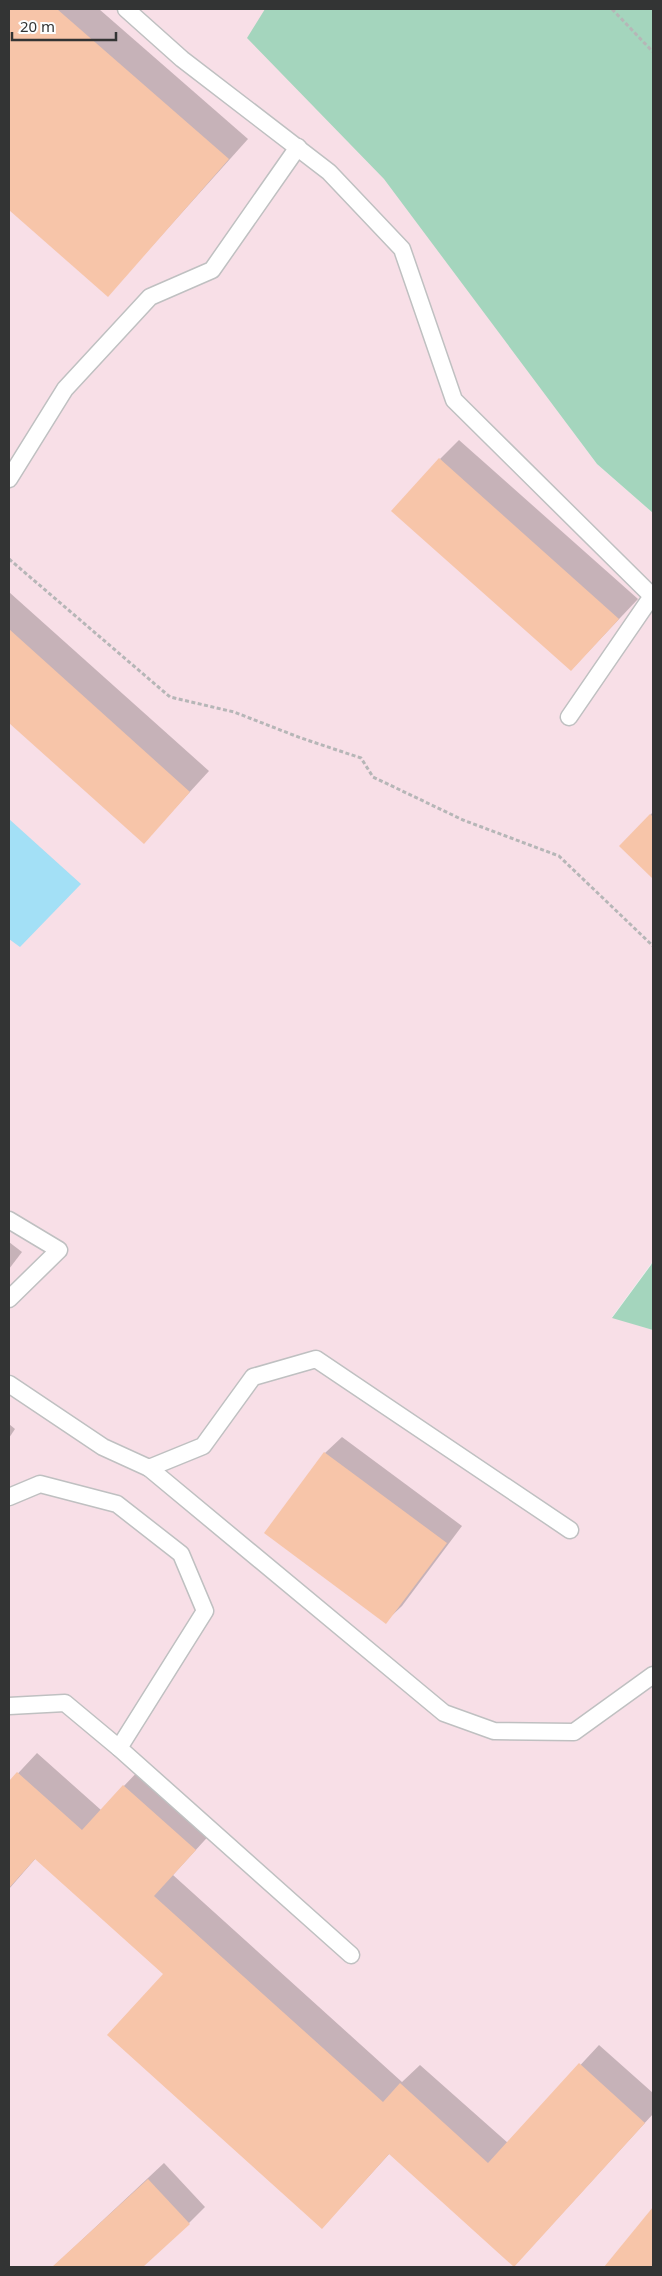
<svg xmlns="http://www.w3.org/2000/svg" width="662" height="2276" font-family="'Noto Sans',sans-serif">
<style>
.industrial{fill:#f8dfe7}
.green{fill:#a4d5bd}
.water{fill:#a3e0f6}
.shadow{fill:#0003}
.building{fill:#f7c5a9}
.lines{fill:none;stroke-linecap:round;stroke-linejoin:round}
.service-casing{stroke:#bfc0c1;stroke-width:19}
.path{stroke:#b6b6b7;stroke-width:3;stroke-dasharray:4 2.5;stroke-linecap:butt}
.service{stroke:#fff;stroke-width:16}
</style>
<rect width="100%" height="100%" fill="#f0f0f2"/>
<path class="industrial" d="M9,9H279L385,179L597,464L653,513V1261L612,1317L653,1330V2267H9Z"/>
<g class="green">
<path d="M265,9H653V513L597,464L384,179L247,38Z"/>
<path d="M653,1261V1330L612,1318L651,1265Z"/>
</g>
<path class="water" d="M9,819L81,884L20,947L9,939Z"/>
<g class="shadow">
<path d="M9,9H99L248,139L108,295L9,209Z"/>
<path d="M459,440L638,599L571,670L440,459Z"/>
<path d="M9,592L209,771L144,842L9,721Z"/>
<path d="M653,812V877L621,846Z"/>
<path d="M9,1242L22,1252L9,1269Z"/>
<path d="M9,1424L15,1429L9,1438Z"/>
<path d="M342,1437L462,1526L402,1606L385,1622L266,1533L325,1453Z"/>
<path d="M37,1753L101,1810L143,1766L214,1830L173,1875L402,2082L420,2065L508,2143L599,2045L653,2093V2114L514,2266L390,2153L341,2207L164,1974L36,1858L9,1889V1783Z"/>
<path d="M164,2163L205,2207L189,2223L142,2267H53Z"/>
<path d="M653,2209V2267H605Z"/>
</g>
<g class="building">
<path d="M9,9H57L229,159L108,297L9,210Z"/>
<path d="M439,458L619,619L571,671L391,511Z"/>
<path d="M9,629L190,792L144,844L9,723Z"/>
<path d="M650,814L653,817V879L619,846Z"/>
<path d="M324,1452L447,1543L386,1624L264,1533Z"/>
<path d="M17,1772L82,1830L123,1785L196,1850L154,1896L383,2102L400,2083L488,2163L579,2063L645,2123L514,2267L389,2154L322,2229L107,2035L163,1974L35,1859L9,1888V1781Z"/>
<path d="M148,2179L190,2224L143,2267H52Z"/>
<path d="M653,2207V2267H604Z"/>
</g>
<g class="lines">
<g class="service-casing">
<g id="service">
<path d="M126,9L182,59L329,172L402,249L454,400L652,596L569,717"/>
<path d="M9,479L65,389L150,297L212,270L298,147"/>
<path d="M9,1220L59,1250L9,1299"/>
<path d="M9,1384L103,1447L149,1468L203,1446L253,1377L316,1359L570,1530"/>
<path d="M149,1468L444,1713L494,1731L574,1732L653,1675"/>
<path d="M9,1497L40,1484L117,1504L181,1554L205,1611L119,1748"/>
<path d="M9,1706L65,1703L119,1748L351,1955"/>
</g>
</g>
<g class="path">
<path d="M612,9L653,52"/>
<path d="M9,559L170,697L234,712L301,738L361,758L373,777L463,820L559,856L653,946"/>
</g>
<use href="#service" class="service"/>
</g>
<rect width="662" height="2276" fill="none" stroke="#333434" stroke-width="20"/>
<path d="M12 32v8h104v-8" fill="none" stroke="#333434" stroke-width="2.5"/>
<text x="20" y="32" font-size="15" fill="#333434" stroke="#fdfeff" stroke-width="4" paint-order="stroke">20 m</text>
</svg>
